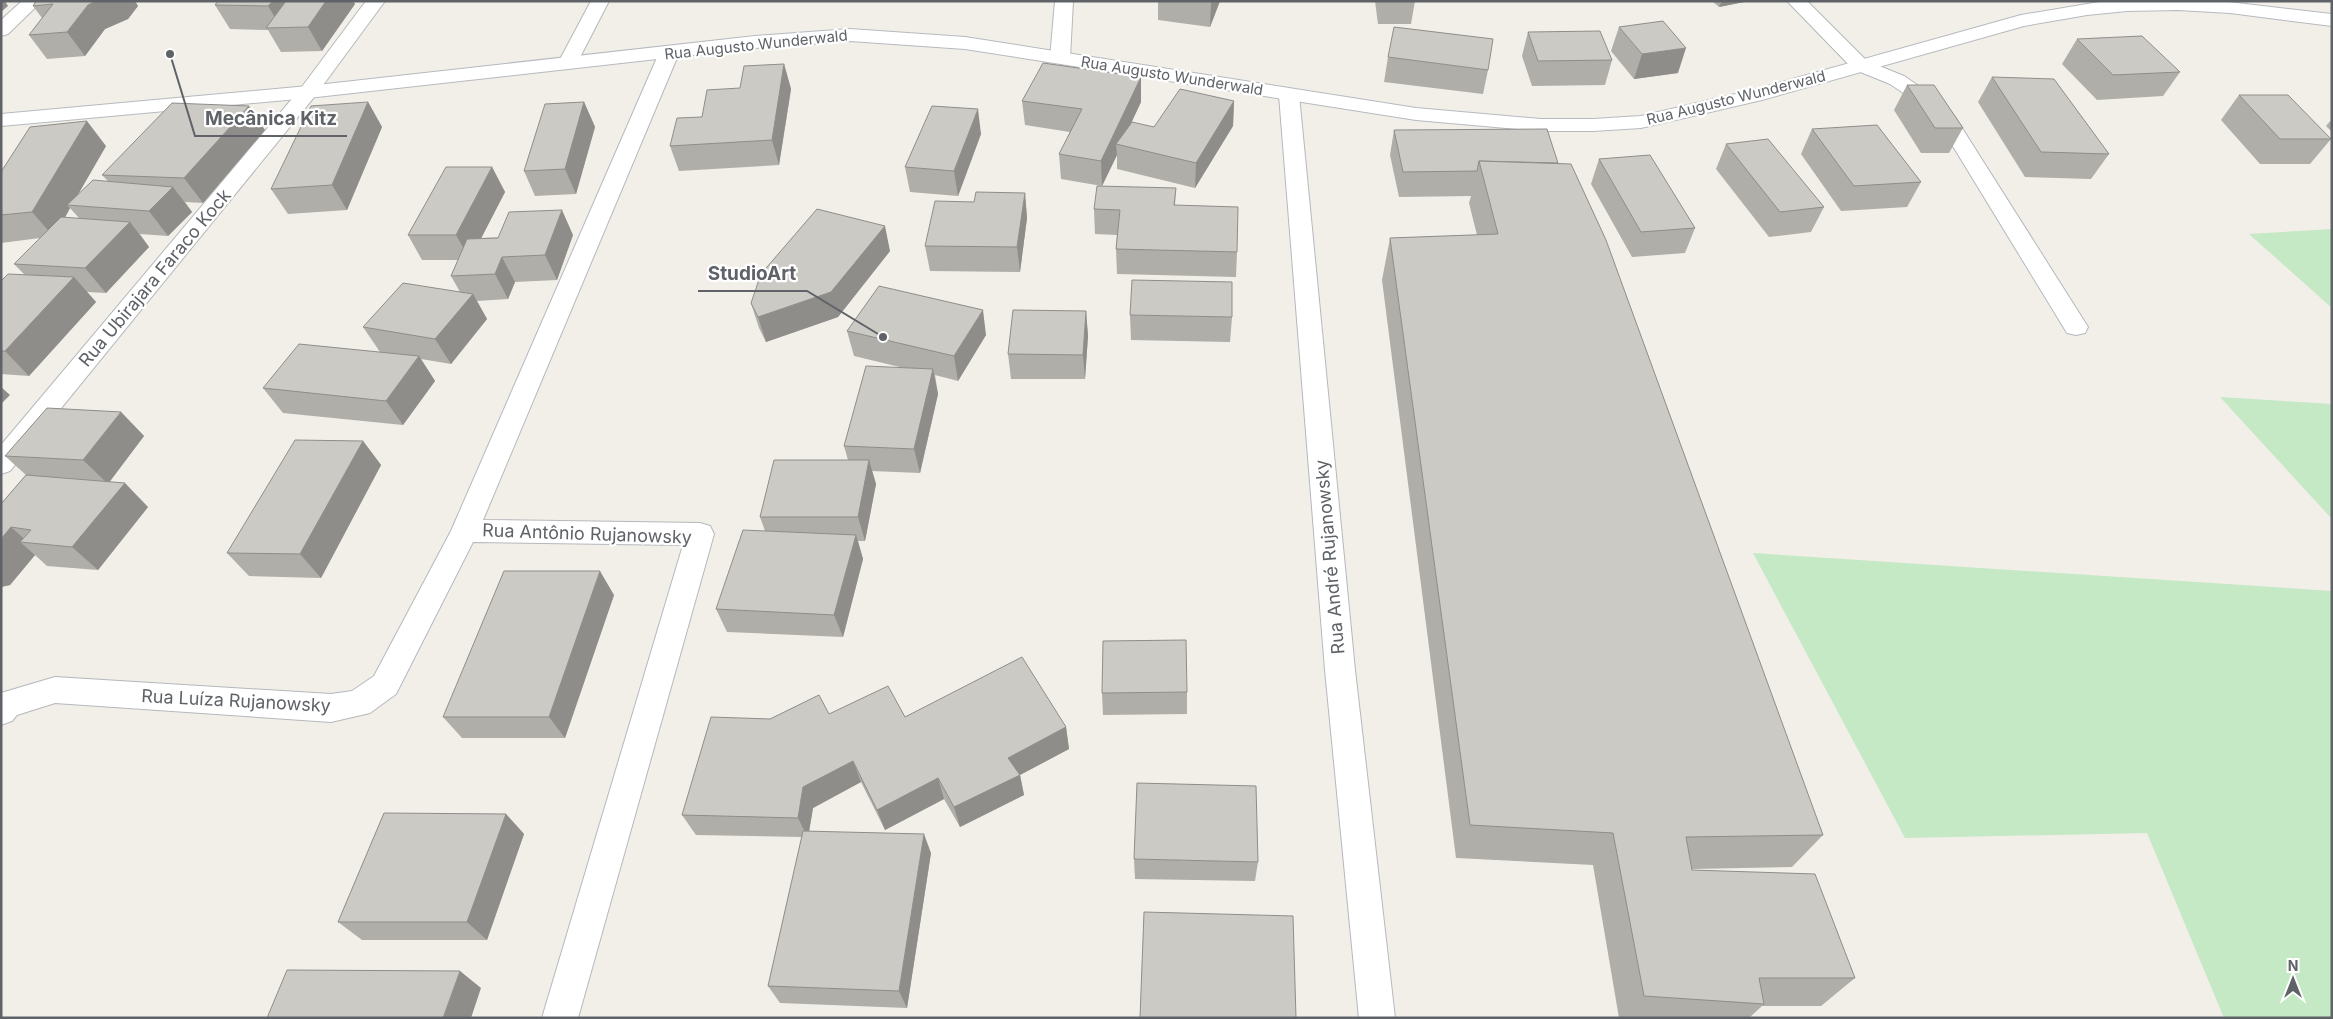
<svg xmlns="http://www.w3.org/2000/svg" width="2333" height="1019" font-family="Inter,sans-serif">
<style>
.green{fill:#c5e8c5}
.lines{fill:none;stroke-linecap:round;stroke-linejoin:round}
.lane-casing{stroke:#b5b8bc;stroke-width:2}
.street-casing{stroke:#b5b8bc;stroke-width:2}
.secondary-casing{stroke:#b6babf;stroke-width:2}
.lane{fill:#fff;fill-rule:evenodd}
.street{fill:#fff;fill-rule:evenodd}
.secondary{fill:#fff;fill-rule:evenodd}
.wall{fill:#afaea9;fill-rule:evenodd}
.shaded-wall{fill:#8f8d8a}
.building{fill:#cccac5;stroke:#8f8d8a}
.labels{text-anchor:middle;stroke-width:4.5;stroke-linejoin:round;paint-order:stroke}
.far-street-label{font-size:15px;fill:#5f6368;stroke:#fff}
.street-label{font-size:18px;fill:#5f6368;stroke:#fff}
.leader{fill:none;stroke:#5f6368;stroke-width:2}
.callout-dot{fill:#5f6368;stroke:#fff;stroke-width:2}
.callout-label{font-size:19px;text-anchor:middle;font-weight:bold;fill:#5f6368;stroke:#fff;stroke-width:4.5;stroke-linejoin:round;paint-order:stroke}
</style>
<rect width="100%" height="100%" fill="#f1efe8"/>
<g class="green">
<path d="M2332,229V308L2249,234Z"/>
<path d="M2220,397L2332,404V519Z"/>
<path d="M1753,553L2332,591V1018H2224L2147,833L1905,838Z"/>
</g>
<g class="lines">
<g class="lane-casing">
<path id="lane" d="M22,1H42L8,34L1,36V20Z"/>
</g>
<g class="street-casing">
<g id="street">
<path d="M366,1H385L315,96L10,471L1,474V445L301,88Z"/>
<path d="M591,1H609L575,67H561L558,63Z"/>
<path d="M1055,1H1073L1070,58L1067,62H1053L1050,58Z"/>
<path d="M1787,1H1807L1867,61L1904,76L1932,95L1955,117L2088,327L2085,333L2076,335L2067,333L1940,125L1918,103L1890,84L1853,69Z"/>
<path d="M669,47L676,49L679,53L483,520L700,523L710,526L714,534L578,1018H542L683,545L473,542L396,694L370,713L331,722L55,703L17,715L12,721L1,725V693L55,677L331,694L352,691L374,676L451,531L659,53L662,49Z"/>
<path d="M1289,89L1296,91L1299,95L1355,670L1395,1018H1359L1325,670L1279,95L1282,91Z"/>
</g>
</g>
<g class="secondary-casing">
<path id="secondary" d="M2105,1H2220L2332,14V26L2230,13L2178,10L2127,11L2087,15L2024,26L1762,100L1641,128L1593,131H1540L1416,120L965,49L850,41L755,48L308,98L1,126V114L308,86L755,36L850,29L965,37L1416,108L1540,119H1593L1641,116L1757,89L2021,15Z"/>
</g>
<use href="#lane" class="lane"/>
<use href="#street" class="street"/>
<use href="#secondary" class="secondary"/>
</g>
<g class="wall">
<path d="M36,1H135L138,6L128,19L105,29L85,56L47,59L29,35L42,18L33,6Z"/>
<path d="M218,1H353L355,4L322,51L281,52L268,30L230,29L215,5Z"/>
<path d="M1158,1H1220L1210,27L1158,20Z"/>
<path d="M1375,1H1415L1411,24H1378Z"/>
<path d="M1712,1H1749L1719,7Z"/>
<path d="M1619,27L1678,73L1634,79L1611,51Z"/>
<path d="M1528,32L1612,60L1605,85L1532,86L1522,56Z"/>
<path d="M2077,39L2180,72L2163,96L2097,100L2062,64Z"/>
<path d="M1388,57L1488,70L1483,94L1384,82Z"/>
<path d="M784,64L791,89L779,165L679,171L670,146L702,117L740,88Z"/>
<path d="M1141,77V102L1131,123L1154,127L1234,101L1233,126L1195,188L1117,169V155L1102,186L1061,179L1059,154L1070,132L1025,125L1022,101Z"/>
<path d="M1992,77L2109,154L2091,179L2025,177L1978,102Z"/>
<path d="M1907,85L1963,128L1949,153H1921L1894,110Z"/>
<path d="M2239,95L2331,139L2310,164H2260L2221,120Z"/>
<path d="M368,102L382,127L347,210L288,214L271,189Z"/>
<path d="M584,102L595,127L576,194L535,196L524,171Z"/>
<path d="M2332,119V132L2326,126Z"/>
<path d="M1812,129L1921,182L1907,207L1841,211L1801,154Z"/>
<path d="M265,130L203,203L185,202L192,212L168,236L140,234L149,247L106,293L87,292L96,302L29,376L1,374V281L25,275L14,264L40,238L1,243V172L106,146L78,194L108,181L102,175ZM70,208L79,218H65Z"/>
<path d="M1394,130L1558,163L1823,835L1792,867L1692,869V870L1855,978L1821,1006H1762L1749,1018H1619L1593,865L1456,858L1382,280L1390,238L1477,235L1469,203L1471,196L1399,197L1390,155Z"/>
<path d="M981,134L958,196L910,192L905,167Z"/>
<path d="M1726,144L1824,207L1811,232L1769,237L1716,169Z"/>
<path d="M1599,159L1695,228L1685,253L1632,257L1591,184Z"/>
<path d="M492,167L505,192L481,238L573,235L557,280L515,282L508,299L477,301L487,319L451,364L421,359L435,381L403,425L283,413L263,388L387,353L380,352L363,327L460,292L451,276L458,260H422L408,235Z"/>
<path d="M1176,188L1175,206L1237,252L1236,277L1117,274L1116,249L1117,235L1095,234L1094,209Z"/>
<path d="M1025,193L1027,218L1020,272L930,271L925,246L974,202Z"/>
<path d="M890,251L838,317L766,342L759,328L751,303Z"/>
<path d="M1086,311L1088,336L1085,379H1011L1008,354Z"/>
<path d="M1130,315L1232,317L1230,342L1131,340Z"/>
<path d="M847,331L986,335L958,381L935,375L938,394L920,473L872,471L876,484L865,541H858L863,559L843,637L727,632L716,609L765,531L760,517L848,460L844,446L904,368L854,356Z"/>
<path d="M121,412L144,436L109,482L148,507L98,570L47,566L35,555L10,585L1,587V504L26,475L5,456Z"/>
<path d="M363,441L381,465L321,578L249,576L227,553Z"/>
<path d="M614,595L565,738H462L443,717Z"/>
<path d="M1187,692V714L1103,715L1102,693Z"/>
<path d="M829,714L905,717L1066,727L1069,749L1020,775L1024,795L960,827L944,799L885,830L861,782L813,808L809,831L931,853L907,1008L780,1003L768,986L802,837L696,835L682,815L770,719Z"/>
<path d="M506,814L524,834L487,940H362L338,922Z"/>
<path d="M1134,859L1258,862L1255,881L1135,879Z"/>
</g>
<g class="shaded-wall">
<path d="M1,1H5L8,6L1,12Z"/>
<path d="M96,1H135L138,6L128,19L105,29L85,56L67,32L88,5Z"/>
<path d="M273,1H306L281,27L268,6Z"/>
<path d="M326,1H353L355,4L322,51L308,27Z"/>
<path d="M1211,1H1220L1210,27L1211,3Z"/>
<path d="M1722,1H1749L1719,7Z"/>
<path d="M1686,48L1678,73L1634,79L1642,54Z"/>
<path d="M784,64L791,89L779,165L772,140Z"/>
<path d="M1141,77V102L1121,145L1116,144L1117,155L1102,186L1101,161Z"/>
<path d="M1234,101L1233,126L1195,188L1196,163Z"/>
<path d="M368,102L382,127L347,210L332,185Z"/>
<path d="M584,102L595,127L576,194L565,169Z"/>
<path d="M249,106L265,130L203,203L184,178Z"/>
<path d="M978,109L981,134L958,196L954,171Z"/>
<path d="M87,121L106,146L72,205H67L70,208L54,237L32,212Z"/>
<path d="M492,167L505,192L470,260L456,235Z"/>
<path d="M173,187L192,212L168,236L149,211Z"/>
<path d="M1025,193L1027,218L1020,272L1017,247Z"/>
<path d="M562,210L573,235L557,280L545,255Z"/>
<path d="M130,222L149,247L106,293L85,268Z"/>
<path d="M885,226L890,251L838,317L766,342L758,317Z"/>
<path d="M502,257L515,282L508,299L495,274Z"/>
<path d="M74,277L96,302L29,376L5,351Z"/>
<path d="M473,294L487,319L451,364L435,339Z"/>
<path d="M983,310L986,335L958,381L954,356Z"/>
<path d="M1086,311L1088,336L1085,379L1083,355Z"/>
<path d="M419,356L435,381L403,425L386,401Z"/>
<path d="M933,369L938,394L920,473L914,449Z"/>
<path d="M1,387L10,395L1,404Z"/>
<path d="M121,412L144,436L108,484L83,460Z"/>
<path d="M363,441L381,465L321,578L300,554Z"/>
<path d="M869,460L876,484L865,541L858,517Z"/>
<path d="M125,483L148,507L98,570L72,547Z"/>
<path d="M11,527L29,543L20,542L35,555L10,585L1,587V539Z"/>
<path d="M856,535L863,559L843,637L834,615Z"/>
<path d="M600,571L614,595L565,738L549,717Z"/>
<path d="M1066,727L1069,749L1018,776L1020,775L1024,795L960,827L954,807L1008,758Z"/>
<path d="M853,761L861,782L813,808L808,838L798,818L803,787Z"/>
<path d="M938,778L944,799L885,830L877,810Z"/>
<path d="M506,814L524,834L487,940L467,922Z"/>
<path d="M924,834L931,853L907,1008L899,991Z"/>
<path d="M460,971L481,988L471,1018H443Z"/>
</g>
<g class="building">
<path d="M36,1H96L88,5L67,32L29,35L53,4L33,6Z"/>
<path d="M218,1H273L268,6L215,5Z"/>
<path d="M286,1H326L308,27L266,28Z"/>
<path d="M1663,21L1686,48L1642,54L1619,27Z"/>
<path d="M1394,27L1493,39L1488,70L1388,57Z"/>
<path d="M1600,31L1612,60L1538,61L1528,32Z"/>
<path d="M2142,36L2180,72L2113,75L2077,39Z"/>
<path d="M1043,63L1141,77L1101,161L1059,154L1082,109L1022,101Z"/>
<path d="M784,64L772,140L670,146L677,118L702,117L707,90L740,88L744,66Z"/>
<path d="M1992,77L2054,79L2109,154L2041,152Z"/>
<path d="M1907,85H1934L1963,128H1935Z"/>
<path d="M1180,89L1234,101L1196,163L1116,144L1132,122L1154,127Z"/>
<path d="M2239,95H2288L2331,139H2280Z"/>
<path d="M368,102L332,185L271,189L311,106Z"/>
<path d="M584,102L565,169L524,171L545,104Z"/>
<path d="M172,103L249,106L184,178L102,175Z"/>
<path d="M932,106L978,109L954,171L905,167Z"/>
<path d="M87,121L32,212L1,215V172L30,127Z"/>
<path d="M1877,125L1921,182L1854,186L1812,129Z"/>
<path d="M1547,129L1558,163L1479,161L1477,171L1403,172L1394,130Z"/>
<path d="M1768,139L1824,207L1780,212L1726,144Z"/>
<path d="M1650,155L1695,228L1641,232L1599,159Z"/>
<path d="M1479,161L1571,164L1606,240L1823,835L1686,837L1692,870L1815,874L1855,978H1759L1764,1004L1644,996L1613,833L1470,825L1390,238L1498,234Z"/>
<path d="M446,167H492L456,235H408Z"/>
<path d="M93,180L173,187L149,211L67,205Z"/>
<path d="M1097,186L1176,188L1174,205L1238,207L1237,252L1116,249L1120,210L1094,209Z"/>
<path d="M976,192L1025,193L1017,247L925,246L935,201L974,202Z"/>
<path d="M817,209L885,226L831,292L758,317L751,303L761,274Z"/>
<path d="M562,210L545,255L502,257L495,274L451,276L467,239L498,238L509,212Z"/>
<path d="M61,217L130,222L85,268L14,264Z"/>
<path d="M8,274L74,277L5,351H1V281Z"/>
<path d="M1132,280L1232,282V317L1130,315Z"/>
<path d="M403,283L473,294L435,339L363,327Z"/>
<path d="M879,286L983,310L954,356L847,331Z"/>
<path d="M1013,310L1086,311L1083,355L1008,354Z"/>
<path d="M299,344L419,356L386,401L263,388Z"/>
<path d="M866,366L933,369L914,449L844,446Z"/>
<path d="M47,408L121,412L83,460L5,456Z"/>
<path d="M295,440L363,441L300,554L227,553Z"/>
<path d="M774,460H869L858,517H760Z"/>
<path d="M26,475L125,483L72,547L20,542L31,530L11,527L1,539V504Z"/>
<path d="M743,530L856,535L834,615L716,609Z"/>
<path d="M504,571H600L549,717H443Z"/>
<path d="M1186,640L1187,692L1102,693L1103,641Z"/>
<path d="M1022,657L1066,727L1008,758L1020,775L954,807L938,778L877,810L853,761L803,787L798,818L682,815L711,717L770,719L819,695L829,714L888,686L905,717Z"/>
<path d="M1137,783L1256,786L1258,862L1134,859Z"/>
<path d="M384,813L506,814L467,922H338Z"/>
<path d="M803,831L924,834L899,991L768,986Z"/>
<path d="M1144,912L1293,916L1296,1018H1140Z"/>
<path d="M287,970L460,971L443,1018H267Z"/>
</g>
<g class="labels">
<g class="far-street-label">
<text transform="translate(756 45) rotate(-6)" y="5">Rua Augusto Wunderwald</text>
<text transform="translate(1172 76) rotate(9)" y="5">Rua Augusto Wunderwald</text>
<text transform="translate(1736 98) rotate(-14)" y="5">Rua Augusto Wunderwald</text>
</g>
<g class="street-label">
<text transform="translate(155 278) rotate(-50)" y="6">Rua Ubirajara Faraco Kock</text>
<text transform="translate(587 534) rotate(2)" y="6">Rua Antônio Rujanowsky</text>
<text transform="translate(1330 557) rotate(-95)" y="6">Rua André Rujanowsky</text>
<text transform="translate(236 701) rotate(3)" y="6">Rua Luíza Rujanowsky</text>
</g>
</g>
<path class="leader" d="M170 54L195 136H347M883 337L807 291H698"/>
<g class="callout-dot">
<circle cx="170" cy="54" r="5"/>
<circle cx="883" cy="337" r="5"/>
</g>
<g class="callout-label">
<text x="271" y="125">Mecânica Kitz</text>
<text x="752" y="280">StudioArt</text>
</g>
<rect width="2333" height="1019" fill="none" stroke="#5f6368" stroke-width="5"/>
<g transform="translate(2293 979)" stroke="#ffffff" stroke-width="4" paint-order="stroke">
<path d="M0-4L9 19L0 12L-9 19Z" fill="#5f6368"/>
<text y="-8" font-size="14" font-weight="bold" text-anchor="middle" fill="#5f6368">N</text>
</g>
</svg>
